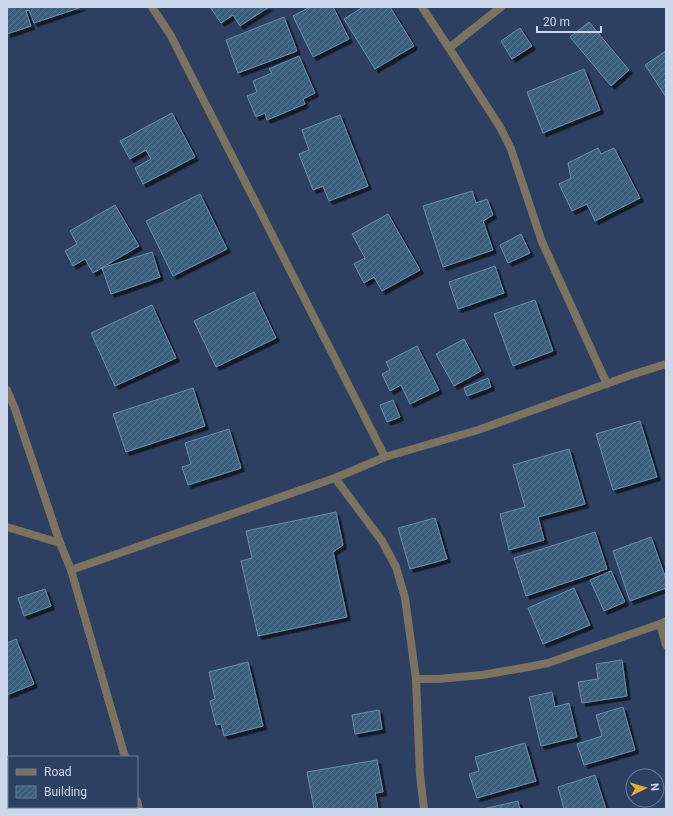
<svg xmlns="http://www.w3.org/2000/svg" width="673" height="816" font-family="Roboto,sans-serif">
<style>
.building{fill:url(#building-hatch);stroke:#698fae;filter:url(#shadow)}
.lines{fill:none;stroke-linecap:round;stroke-linejoin:round}
.street{stroke:#7b7260;stroke-width:8}
</style>
<defs>
<pattern id="building-hatch" width="6" height="6" patternUnits="userSpaceOnUse"><rect width="6" height="6" fill="#3a5e7b"/><path d="M-1 1l2-2M0 6l6-6M5 7l2-2" fill="none" stroke="#55748e"/></pattern>
<filter id="shadow"><feDropShadow dx="3.5" dy="3.5" stdDeviation="0" flood-color="#0009"/></filter>
</defs>
<rect width="100%" height="100%" fill="#2e4062"/>
<g class="building">
<path d="M7,7H82L34,23L29,10L26,11L31,26L7,34Z"/>
<path d="M210,7H269L240,26L233,15L221,23Z"/>
<path d="M310,7H333L349,39L313,57L293,16Z"/>
<path d="M363,7H390L414,46L375,69L344,19Z"/>
<path d="M284,17L297,51L238,73L226,40Z"/>
<path d="M589,22L629,70L611,86L570,37Z"/>
<path d="M520,28L532,46L512,59L501,41Z"/>
<path d="M666,51V97L645,65Z"/>
<path d="M299,56L315,93L303,99L305,104L267,120L265,113L256,117L247,96L257,92L253,81L272,73L269,69Z"/>
<path d="M584,69L600,110L543,133L527,92Z"/>
<path d="M172,113L195,157L143,184L135,168L151,159L146,150L130,159L120,141Z"/>
<path d="M340,115L368,186L329,201L323,186L313,190L299,154L309,150L302,130Z"/>
<path d="M598,148L601,154L614,148L640,198L595,221L587,204L572,211L559,184L571,178L568,163Z"/>
<path d="M472,191L476,203L487,199L493,215L483,221L493,250L443,267L423,206Z"/>
<path d="M200,194L227,249L173,276L146,221Z"/>
<path d="M115,205L139,246L93,273L85,259L73,266L65,251L77,244L70,231Z"/>
<path d="M388,214L420,270L382,291L374,277L364,283L354,264L365,258L352,234Z"/>
<path d="M521,234L530,253L508,263L500,245Z"/>
<path d="M152,252L160,277L111,294L102,268Z"/>
<path d="M495,266L504,293L458,309L449,282Z"/>
<path d="M254,292L276,338L216,367L194,321Z"/>
<path d="M535,300L553,351L513,366L494,314Z"/>
<path d="M152,305L176,358L115,386L91,333Z"/>
<path d="M464,339L481,371L454,386L436,354Z"/>
<path d="M417,346L439,390L410,404L401,385L390,391L382,374L390,370L386,362Z"/>
<path d="M488,378L491,387L467,396L464,388Z"/>
<path d="M193,388L205,426L126,452L113,414Z"/>
<path d="M393,400L400,417L387,422L380,405Z"/>
<path d="M640,421L657,477L613,490L596,434Z"/>
<path d="M229,429L241,468L188,485L182,467L191,464L185,443Z"/>
<path d="M569,449L585,504L538,517L544,540L509,550L500,514L525,507L513,465Z"/>
<path d="M336,512L343,545L333,552L347,617L258,636L241,561L252,558L246,531Z"/>
<path d="M435,518L447,559L410,569L398,528Z"/>
<path d="M595,532L607,569L526,596L514,558Z"/>
<path d="M651,537L666,579V588L630,601L613,551Z"/>
<path d="M611,571L625,602L604,611L590,580Z"/>
<path d="M574,588L590,625L543,644L528,608Z"/>
<path d="M45,589L51,606L24,616L18,598Z"/>
<path d="M16,639L34,684L7,695V643Z"/>
<path d="M622,660L627,696L582,703L578,682L598,679L596,664Z"/>
<path d="M248,662L263,726L224,736L221,724L216,725L210,701L215,699L209,672Z"/>
<path d="M552,692L555,707L569,703L577,737L541,746L529,697Z"/>
<path d="M623,707L635,750L584,765L577,744L602,736L596,715Z"/>
<path d="M379,710L382,729L355,734L352,715Z"/>
<path d="M525,743L536,781L477,798L469,774L479,771L475,757Z"/>
<path d="M377,760L383,792L375,793L378,809H314L307,772Z"/>
<path d="M595,775L606,809H564L558,787Z"/>
<path d="M518,801L520,809H483Z"/>
</g>
<g class="lines">
<g class="street">
<path d="M152,7L171,36L385,457"/>
<path d="M422,7L449,48L500,127L511,149L542,242L607,384"/>
<path d="M449,48L501,7"/>
<path d="M7,390L15,409L60,543L71,570L125,757"/>
<path d="M335,478L382,541L396,567L405,598L416,679L420,775L424,809"/>
<path d="M7,527L60,543"/>
<path d="M71,570L335,478L385,457L478,430L631,375L666,364"/>
<path d="M660,624L666,645"/>
<path d="M416,679H438L482,675L528,667L548,663L660,624L666,621"/>
<path d="M137,801L139,809"/>
</g>
</g>
<rect width="673" height="816" fill="none" stroke="#ccd7ec" stroke-width="16"/>
<rect x="8" y="756" width="130" height="52" fill="#2e4062" stroke="#6d7c99"/>
<rect x="16" y="769" width="20" height="6" fill="#7b7260" stroke="#6d7c99"/>
<text x="44" y="776" font-size="12" fill="#ccd7ec">Road</text>
<rect x="16" y="786" width="20" height="12" fill="url(#building-hatch)" stroke="#6d7c99"/>
<text x="44" y="796" font-size="12" fill="#ccd7ec">Building</text>
<g transform="translate(645 788) rotate(85)"><circle r="19" fill="#2e4062" stroke="#6d7c99"/>
<path d="M0-3L7 15L0 10L-7 15Z" fill="#e3ae35"/>
<text y="-6" font-size="11" font-weight="bold" text-anchor="middle" fill="#ccd7ec">N</text>
</g>
<path d="M537 26v6h64v-6" fill="none" stroke="#ccd7ec" stroke-width="2"/>
<text x="543" y="26" font-size="12" fill="#ccd7ec" stroke="#2e4062" stroke-width="3" paint-order="stroke">20 m</text>
</svg>
